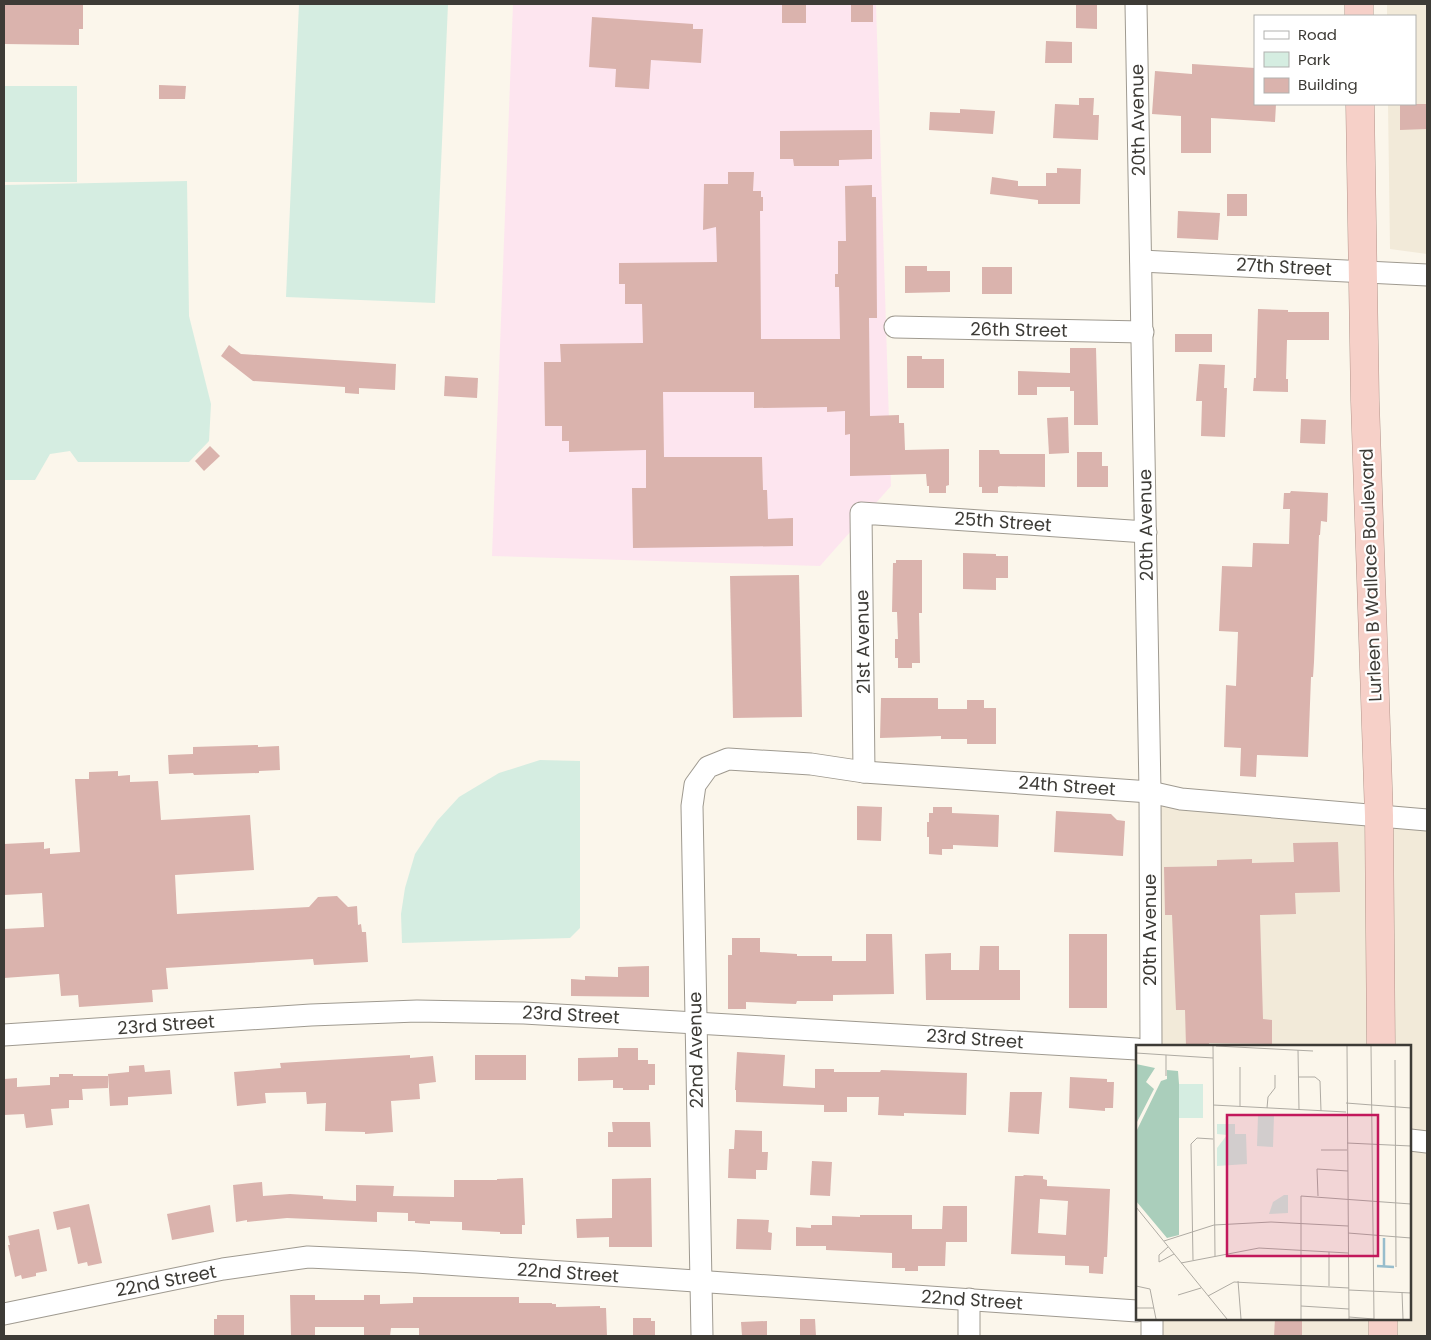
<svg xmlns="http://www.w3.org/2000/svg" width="1431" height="1340" font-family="Poppins,sans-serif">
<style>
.built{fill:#f2ead9}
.education{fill:#fde5ef}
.green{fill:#d5ede1}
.building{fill:#dab3ad;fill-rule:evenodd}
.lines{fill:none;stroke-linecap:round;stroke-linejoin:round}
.minor-casing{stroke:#9f9a90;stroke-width:23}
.trunk-casing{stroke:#b4958c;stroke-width:29}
.minor{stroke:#fff;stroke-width:21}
.trunk{stroke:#f6d0c8;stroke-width:28}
.labels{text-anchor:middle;stroke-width:4.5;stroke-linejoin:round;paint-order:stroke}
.street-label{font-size:18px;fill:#3d3b36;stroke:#fff}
.inset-river{fill:none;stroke:#97bdcc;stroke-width:2.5}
.inset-road{fill:none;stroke:#afaba3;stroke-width:1}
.view{fill:#c2185b;fill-opacity:0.15;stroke:#c2185b;stroke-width:2.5}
.inset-edge{fill:none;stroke:#3d3b36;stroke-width:2.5}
</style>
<rect width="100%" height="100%" fill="#fbf6eb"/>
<g class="built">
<path d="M1387,4H1427V254L1390,249L1388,104H1415V16H1387Z"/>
<path d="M1150,792L1427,819V1336H1148V1319H1410V1046H1149Z"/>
</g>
<path class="education" d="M513,4H876L891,486L820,566L492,556Z"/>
<g class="green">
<path d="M299,4H448L435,303L286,297Z"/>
<rect x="4" y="86" width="73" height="96"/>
<path d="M187,181L189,316L211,404L209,441L189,462H78L70,451L50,454L35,480H4V185Z"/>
<path d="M540,760L580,761V928L570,938L402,943L401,914L405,888L415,854L437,821L459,797L499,773Z"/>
</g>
<g class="building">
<path d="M4,4H83V29H79V45L4,44Z"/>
<rect x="782" y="4" width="24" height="19"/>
<rect x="851" y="4" width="22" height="18"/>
<path d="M1076,4H1097V29L1076,28Z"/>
<path d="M592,17L693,24V29H703L701,63L651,60L649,89L615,87L616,69L589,67Z"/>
<path d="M1046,41L1072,42V63H1045Z"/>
<path d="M1192,64L1255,68V104H1276L1275,122L1211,118V153H1181V116L1152,114L1155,71L1192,74Z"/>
<path d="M159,85L186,86L185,99H159Z"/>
<path d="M1079,98H1094L1093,115H1099L1098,140L1053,138L1055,104L1079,105Z"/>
<path d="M1400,104H1427V129L1400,130Z"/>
<path d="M960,109L995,111L993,134L929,130L930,112L960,113Z"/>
<path d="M872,130V159L839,160V166H794L793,159H780V131Z"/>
<path d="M1057,168L1081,169L1080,204H1038V200L990,194L992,177L1018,181V186H1046V173H1057Z"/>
<path d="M728,172H754L753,191H761V197H763V211H760L761,339H840L839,287H835V274H838V241H846L845,186L872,185V197H876L877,318H869L870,416L899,415V423H904L905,450L949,449V485L946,486V493H929V486H927L926,474L850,476V434L845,435V411L827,412V407L754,408V392H663L664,457H762L763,490H767L768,519L793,518V546L633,548L632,488H646V450L569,452V441H562V426H545L544,362H561L560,344L643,343L642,304H625V284H619V263L717,262L716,227L703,230L704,184H728Z"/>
<rect x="1227" y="194" width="20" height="22"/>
<path d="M1178,211L1220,213L1218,240L1177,238Z"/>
<path d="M905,266H927V271H950V292L905,293Z"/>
<rect x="982" y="267" width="30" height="27"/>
<path d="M1258,309L1288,310V312H1329V340H1287L1286,379H1288V392L1253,391L1254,378H1256Z"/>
<rect x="1175" y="334" width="37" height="18"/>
<path d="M229,345L241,354L396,364L395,390L359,388V394L345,393V387L253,381L221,356Z"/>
<path d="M1070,348H1096L1098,425H1074V391H1070V387H1037V395H1018V371L1070,373Z"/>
<path d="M907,356H922V359H944V388H907Z"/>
<path d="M1199,364L1225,365L1224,388H1227L1225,437L1201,436L1202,401H1196Z"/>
<path d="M445,376L478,378L477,398L444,396Z"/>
<path d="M1068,417L1069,453L1049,454L1047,418Z"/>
<path d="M1301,419L1326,420L1325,444L1300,443Z"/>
<path d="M210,446L220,456L204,471L195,461Z"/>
<path d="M979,450H999L1000,454H1045V487L1000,486L998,487V493H982V487H979Z"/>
<path d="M1077,452H1102V466H1108V487H1077Z"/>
<path d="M1291,491L1328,493L1327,522L1321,521L1320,535H1319L1314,662L1313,677H1311L1308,757L1257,755L1256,777L1240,776L1241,748L1224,747L1226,685L1236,686L1238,632L1219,631L1222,566L1252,567L1253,543L1289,544L1290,509H1283L1284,493H1290Z"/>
<path d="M963,553L996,554V556H1008V578H996V590L963,589Z"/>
<path d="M896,560H922V613H919L920,663H912V668H898V658H895V639H898L897,612H892L893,563H896Z"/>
<path d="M799,575L802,717L733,718L730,576Z"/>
<path d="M881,698H938V709H967V700H984V708H996V744H967V739H941V736L880,738Z"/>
<path d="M258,745V747L279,746L280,770L259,771V773L194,775L193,773L169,774L168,755L193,754V747Z"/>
<path d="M118,771V776L130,775V782L158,781L161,820L250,815L254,870L175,875L177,914L309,907L318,897L337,896L348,907L357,906L358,925L361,924L362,932H366L368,962L314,965L313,959L166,968L168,989L152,990L153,1002L79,1007L78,995L61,996L59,974L4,978V929L44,927L42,893L4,895V844L44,842V849L50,848V854L80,852L75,779H89V772Z"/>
<path d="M857,806L882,807L881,841L857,840Z"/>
<path d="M933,807H952V813L999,815L998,847L953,845V849H942V855L929,854V837H927V822H929V813H933Z"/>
<path d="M1056,811L1111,814L1117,820L1125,821L1123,856L1054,852Z"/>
<path d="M1338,842L1340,892L1295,893L1296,914L1260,915L1263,1019L1272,1020V1044L1209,1043V1046H1186L1185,1010H1176L1172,915H1165L1164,867L1217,866V860L1252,859V863L1294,862L1293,843Z"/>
<path d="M866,934H892L894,994L833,995V1001H797L796,1004L746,1002V1009H728V955H732V938H760V952L797,954V956H832V961H866Z"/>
<rect x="1069" y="934" width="38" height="74"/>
<path d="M980,946H999V970H1020V1000H926L925,954L951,953V970H979Z"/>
<path d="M649,966V997L571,996V979L585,980V976L618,977V967Z"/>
<path d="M618,1048H638V1060H648V1064H655V1085H649V1090H623V1088H613V1080L578,1081V1058L618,1057Z"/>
<path d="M737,1052L785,1055L783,1086L815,1088V1069H834V1072H880L881,1070L967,1073L966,1115L904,1113V1116L878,1115L879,1097H847V1112H824V1105L736,1102V1090H735Z"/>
<path d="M410,1055V1058L433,1056L436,1082L419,1084L420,1099L391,1101L393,1132L365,1134V1132L325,1131L326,1103L307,1104L306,1092L265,1093L266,1103L237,1106L234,1072L281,1068L280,1063Z"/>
<rect x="475" y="1055" width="51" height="25"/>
<path d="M144,1065L145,1072L170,1070L172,1094L128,1097V1105L110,1106L108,1074L129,1072V1066Z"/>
<path d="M59,1074H73V1076H108V1088L82,1089L83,1100H69V1108L51,1109L53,1125L26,1128L24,1114L4,1115V1079L17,1078V1087L50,1085V1077H59Z"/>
<path d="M1070,1077L1107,1079V1082H1114L1113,1108H1105V1111L1069,1108Z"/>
<path d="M1010,1092H1042L1039,1134L1008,1132Z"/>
<path d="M612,1122H650L651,1147H608V1132H613Z"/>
<path d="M735,1130L762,1131V1152H768L767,1170H756V1179L728,1178L729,1149H734Z"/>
<path d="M812,1161L832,1162L830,1196L810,1195Z"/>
<path d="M1024,1175L1043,1176V1179L1047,1180V1186L1110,1189L1107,1257H1104L1103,1274L1089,1273V1266L1065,1265V1256L1011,1254L1015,1176H1023ZM1040,1199L1068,1201L1066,1235L1038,1233Z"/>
<path d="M523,1178L525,1225H522V1234H500V1232L462,1230V1222L430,1221V1224L415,1223V1221H408V1213L377,1212V1222L287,1218L247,1222V1220L236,1222L233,1185L262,1182L263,1196L290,1194L323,1196V1199L356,1201V1185L394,1186L393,1196L454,1197V1180H497V1179Z"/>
<path d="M651,1178L652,1247H609V1237L577,1238L576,1219L612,1218V1179Z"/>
<path d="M89,1204L102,1263L88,1266L87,1262L78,1264L70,1227L57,1230L53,1212Z"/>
<path d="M210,1205L214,1232L172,1240L167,1214Z"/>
<path d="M943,1206H967V1242H946L945,1266H918V1271H905V1268H892V1253L826,1250V1246H796V1227L811,1228V1225H832V1216L860,1217V1215H912V1229H942Z"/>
<path d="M737,1219L769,1220L768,1232L772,1233L771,1250L736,1249Z"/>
<path d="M39,1229L47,1271L36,1273V1276L22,1279L21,1275L15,1277L8,1245H10L8,1236Z"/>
<path d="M290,1295H315V1300H364V1295H380V1304L413,1303V1297H519V1303H552V1304H556V1307L600,1306V1308H606L607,1336H419V1328H391L390,1336H364V1327H315V1336H291Z"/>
<path d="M217,1315H244V1336H214V1319H217Z"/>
<path d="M633,1318H651V1321H655V1336H633Z"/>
<path d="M800,1319H815L816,1336H800Z"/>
<path d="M1275,1319H1302V1336H1274Z"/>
<path d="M767,1321V1336H742L741,1322Z"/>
</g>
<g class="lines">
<g class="minor-casing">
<g id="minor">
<path d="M1136,4L1150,792L1151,1046"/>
<path d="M1141,261L1427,275"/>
<path d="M895,327L1143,332"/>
<path d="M864,772L861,513L1146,532"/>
<path d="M4,1035L311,1015L417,1011L524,1013L1137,1049"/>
<path d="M1410,1140L1427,1142"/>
<path d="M4,1314L223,1269L308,1257L416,1262L1137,1311"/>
<path d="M1152,1319V1336"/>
<path d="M702,1336L692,806L695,785L708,767L728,759L811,764L864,772L1150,792L1181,799L1427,820"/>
<path d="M969,1336V1299"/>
</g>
</g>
<g class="trunk-casing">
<g id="trunk">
<path d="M1359,4V16"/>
<path d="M1360,104L1365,401L1379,816L1381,1046"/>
<path d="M1383,1319V1336"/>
</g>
</g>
<use href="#minor" class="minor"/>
<use href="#trunk" class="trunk"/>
</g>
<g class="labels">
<g class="street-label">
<text transform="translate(1138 120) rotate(-91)" y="6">20th Avenue</text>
<text transform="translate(1284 267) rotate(3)" y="6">27th Street</text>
<text transform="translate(1019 330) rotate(1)" y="6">26th Street</text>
<text transform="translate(1003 522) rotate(4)" y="6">25th Street</text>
<text transform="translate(1146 525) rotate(-91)" y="6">20th Avenue</text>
<text transform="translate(1371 575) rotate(-92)" y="6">Lurleen B Wallace Boulevard</text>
<text transform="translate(863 642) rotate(-91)" y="6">21st Avenue</text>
<text transform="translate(1067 786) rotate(4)" y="6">24th Street</text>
<text transform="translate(1150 930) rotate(-90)" y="6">20th Avenue</text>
<text transform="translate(571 1015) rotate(3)" y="6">23rd Street</text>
<text transform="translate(166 1025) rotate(-4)" y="6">23rd Street</text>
<text transform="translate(975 1039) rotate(4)" y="6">23rd Street</text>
<text transform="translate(696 1050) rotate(-91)" y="6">22nd Avenue</text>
<text transform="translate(568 1273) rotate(4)" y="6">22nd Street</text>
<text transform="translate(166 1281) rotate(-11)" y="6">22nd Street</text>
<text transform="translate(972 1300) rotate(4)" y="6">22nd Street</text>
</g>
</g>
<g transform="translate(1136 1045)">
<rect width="275" height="275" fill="#fbf6eb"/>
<path d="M43,39H67V73H43ZM122,70H138L137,102L121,101ZM81,79H99V89H110L111,119L81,121V103L91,90L81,89ZM148,150H152V168L133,169L137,157Z" fill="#d5ede1"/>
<path d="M0,19L19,23L10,37L18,44L0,79ZM31,25L42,26L43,39V190L31,193L0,156V87L25,36L31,34Z" fill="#aacebb"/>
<path class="inset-river" d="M241,221L258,222M248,221V193"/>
<path class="inset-road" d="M77,1L79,211M80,1L177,6M211,1L213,274M235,1L238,274M162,5L163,65M0,8L77,13M259,15L260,222M104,22V61M30,31V10M162,32H179L184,36L185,66M210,58L275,63M77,60L210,67M131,63L132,52L139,43V30M211,98L275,101M185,105H211M182,151L181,124L212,126M0,162L91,274M212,188L275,193M28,196L78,180L135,177L212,181M32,202L23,210V217L38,209M57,215L55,99L61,93L77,94M45,218L123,203L212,208M102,236L105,274M0,241L14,244L20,274M193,241V207M213,245L275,248M266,247L267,274M42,250L65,243M72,251L98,237L213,243M165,261L213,264M0,263H18M213,272L238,274M165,274V151L275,159"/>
<path class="view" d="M91,70H242V211H91Z"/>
<rect width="275" height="275" class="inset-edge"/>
</g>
<rect width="1431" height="1340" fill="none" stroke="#3d3b36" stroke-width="10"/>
<rect x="1254" y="15" width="162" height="90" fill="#ffffff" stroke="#b1b1af"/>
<rect x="1264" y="31" width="25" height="8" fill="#ffffff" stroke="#b1b1af"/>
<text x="1298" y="40" font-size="15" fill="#3d3b36">Road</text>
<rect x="1264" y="52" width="25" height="15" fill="#d5ede1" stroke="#b1b1af"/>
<text x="1298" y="65" font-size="15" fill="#3d3b36">Park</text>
<rect x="1264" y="78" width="25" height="15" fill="#dab3ad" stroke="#b1b1af"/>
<text x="1298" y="90" font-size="15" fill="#3d3b36">Building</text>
</svg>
